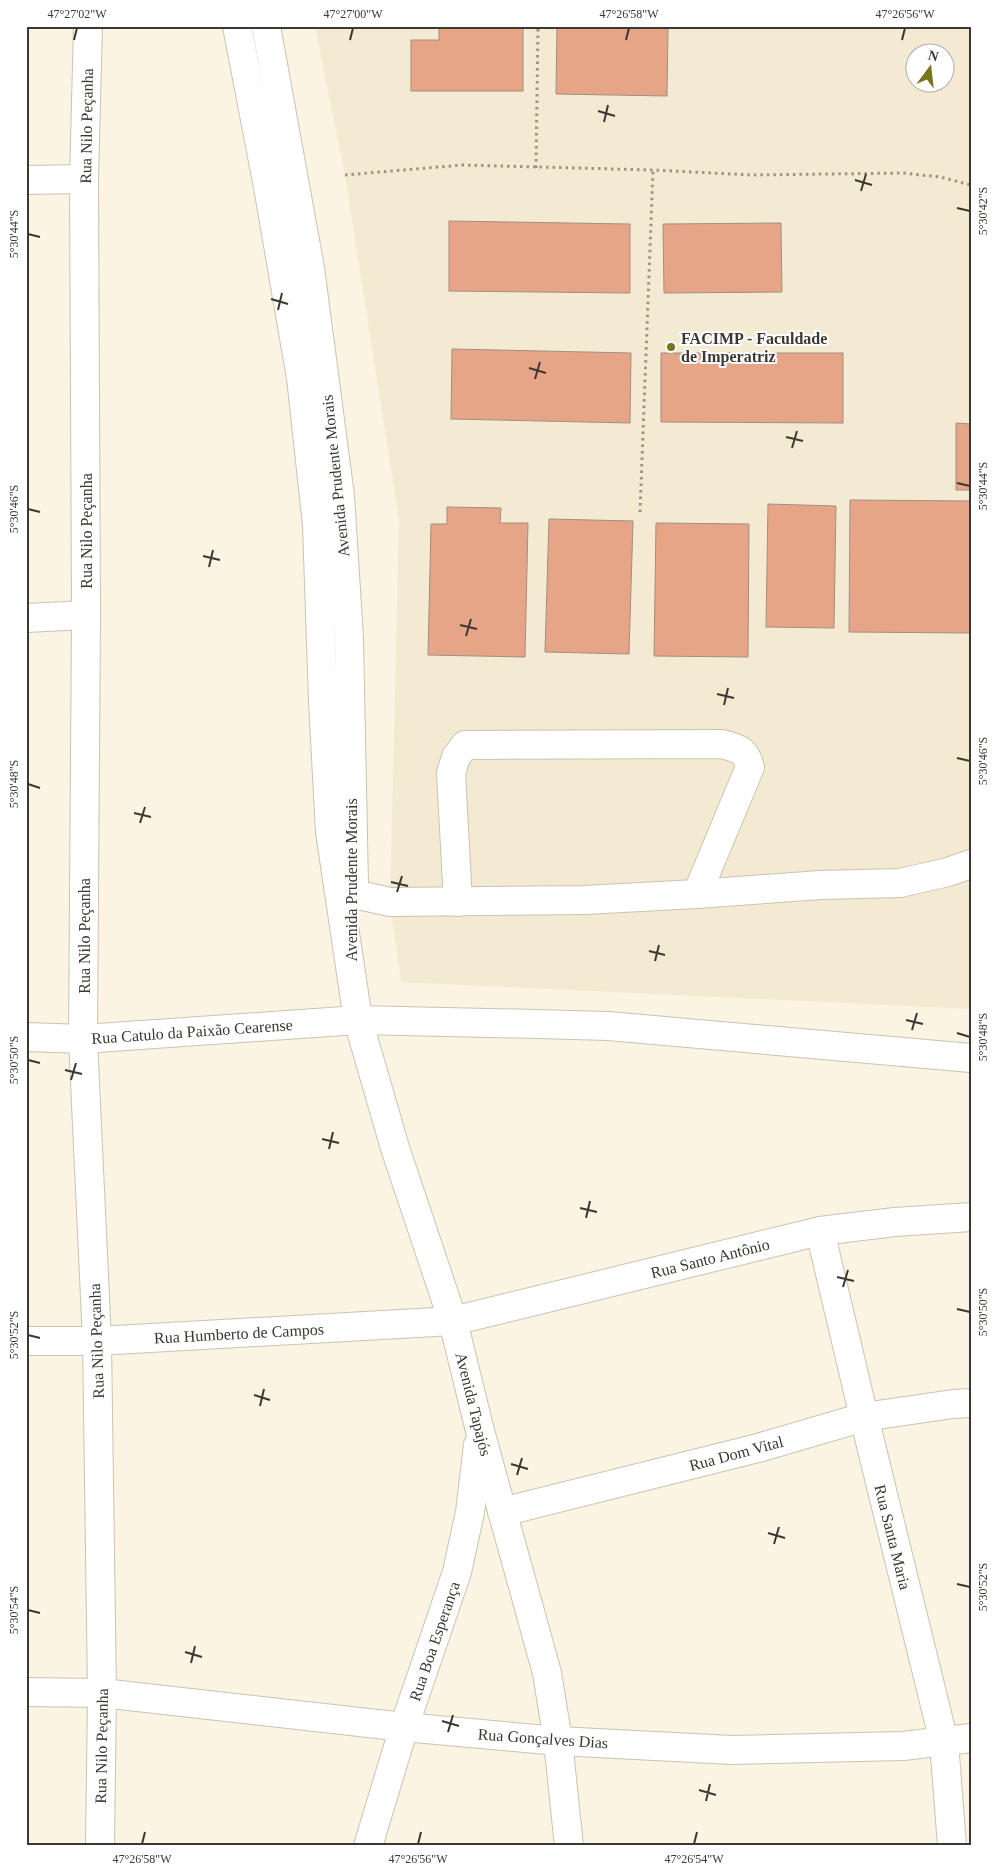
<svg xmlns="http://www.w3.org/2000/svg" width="997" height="1872" font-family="'Times New Roman',serif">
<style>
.built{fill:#f4ead1;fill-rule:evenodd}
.building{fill:#e7a587;stroke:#a08e86}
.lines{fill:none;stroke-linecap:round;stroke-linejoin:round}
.minor-casing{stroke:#cac3b2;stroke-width:30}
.path{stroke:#9a958a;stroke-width:3;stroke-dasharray:2.5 4;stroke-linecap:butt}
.minor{stroke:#fff;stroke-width:28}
.ticks{fill:none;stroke:#3b3832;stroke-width:2}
.poi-dot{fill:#76761d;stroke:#fff;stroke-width:2}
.labels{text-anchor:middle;stroke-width:4;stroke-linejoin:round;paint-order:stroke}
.street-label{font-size:16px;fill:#3b3832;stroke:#fff}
.poi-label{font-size:16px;font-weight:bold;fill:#3b3832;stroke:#fff;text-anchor:start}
.neatline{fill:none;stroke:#3b3832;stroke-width:2}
.ticks-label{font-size:12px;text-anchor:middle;fill:#3b3832}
</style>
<rect width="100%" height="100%" fill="#fbf4e3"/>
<path class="built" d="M315,26H971V1009L401,982L390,902L399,520L345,175ZM914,52H944V82H914Z"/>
<g class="building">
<path d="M439,26H523V91H411V40H439Z"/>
<path d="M557,26L668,28L667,96L556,94Z"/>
<path d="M449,221L630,224V293L449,291Z"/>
<path d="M781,223L782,292L664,293L663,224Z"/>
<path d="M452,349L631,353L630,423L451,419Z"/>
<path d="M661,353H843V423L661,422Z"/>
<path d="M956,423L971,424V490H956Z"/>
<path d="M850,500L971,501V633L849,632Z"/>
<path d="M768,504L836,506L834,628L766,627Z"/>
<path d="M447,507L501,508L500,523H528L525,657L428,655L431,524H447Z"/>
<path d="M549,519L633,521L629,654L545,652Z"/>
<path d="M656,523L749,524L748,657L654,656Z"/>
</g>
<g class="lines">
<g class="minor-casing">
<g id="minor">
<path d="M88,26L84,179L86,615L83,1039L97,1341L102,1693L100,1846"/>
<path d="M237,26L268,187L301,378L317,525L323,702L330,832L358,1020L395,1148L453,1321L480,1431L547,1673L558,1741L569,1846"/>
<path d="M266,26L310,268L340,496L349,638L354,885"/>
<path d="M26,180L84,179"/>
<path d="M26,618L86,615"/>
<path d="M354,894L390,902L585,900L697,894L820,885L900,883L948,872L971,864"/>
<path d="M458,902L451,773L456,757L465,745L722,744C739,749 745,749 750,767L697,894"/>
<path d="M26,1037L83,1039L358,1020L537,1024L608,1026L971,1058"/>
<path d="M820,1231L864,1417L944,1742L952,1846"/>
<path d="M26,1341H97L453,1321L820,1231L895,1222L971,1217"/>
<path d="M502,1512L758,1448L864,1417L953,1404L971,1403"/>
<path d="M26,1692L102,1693L404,1727L558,1741L732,1750L903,1746L971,1738"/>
<path d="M368,1846L404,1727L457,1572L470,1512L478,1445"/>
</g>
</g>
<g class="path">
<path d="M536,168L538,26"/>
<path d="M345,175L462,165L653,170L752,175L903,173L940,177L971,185"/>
<path d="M640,512L653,170"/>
</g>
<use href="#minor" class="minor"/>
</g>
<path class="ticks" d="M74,40L77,28M350,40L353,28M626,40L629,28M902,40L905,28M598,111L615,116M604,122L608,105M855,180L872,185M861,191L866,174M957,208L970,211M28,234L40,237M271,299L288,304M278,310L282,293M529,368L546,373M535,379L540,362M786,437L803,441M792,448L797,431M957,483L970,486M28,509L40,512M203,556L220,560M209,567L213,550M460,625L477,629M466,636L471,619M717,694L734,698M724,705L728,688M957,758L970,761M28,784L40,788M134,813L151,817M140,823L145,807M391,882L408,886M397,892L402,876M649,951L665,955M655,961L659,945M906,1020L923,1024M912,1030L917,1013M957,1033L970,1037M28,1060L40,1063M65,1070L82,1074M71,1080L76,1063M322,1139L339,1143M329,1149L333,1132M580,1208L597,1212M586,1218L590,1201M837,1277L854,1281M843,1287L848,1270M957,1309L970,1312M28,1335L40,1338M254,1395L270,1400M260,1406L264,1389M511,1464L528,1469M517,1475L522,1458M768,1533L785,1538M774,1544L779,1527M957,1584L970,1587M28,1610L40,1613M185,1652L202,1657M191,1663L195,1646M442,1721L459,1726M448,1732L453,1715M699,1790L716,1795M706,1801L710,1784M142,1844L145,1832M418,1844L421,1832M694,1844L697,1832"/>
<circle class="poi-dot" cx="671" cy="347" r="5"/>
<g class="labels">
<g class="street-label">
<text transform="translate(86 126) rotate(-89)" y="6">Rua Nilo Peçanha</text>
<text transform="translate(335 476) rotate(-96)" y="6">Avenida Prudente Morais</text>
<text transform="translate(86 531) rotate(-90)" y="6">Rua Nilo Peçanha</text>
<text transform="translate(351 880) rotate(-90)" y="6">Avenida Prudente Morais</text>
<text transform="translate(84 936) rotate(-90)" y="6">Rua Nilo Peçanha</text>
<text transform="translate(192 1031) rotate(-4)" y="6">Rua Catulo da Paixão Cearense</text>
<text transform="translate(710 1258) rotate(-14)" y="6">Rua Santo Antônio</text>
<text transform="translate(239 1333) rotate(-3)" y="6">Rua Humberto de Campos</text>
<text transform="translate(96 1341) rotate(-92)" y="6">Rua Nilo Peçanha</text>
<text transform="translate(474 1404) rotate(76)" y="6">Avenida Tapajós</text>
<text transform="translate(736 1453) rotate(-15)" y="6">Rua Dom Vital</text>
<text transform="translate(893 1537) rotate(76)" y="6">Rua Santa Maria</text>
<text transform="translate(434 1641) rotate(-71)" y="6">Rua Boa Esperança</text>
<text transform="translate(543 1738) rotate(4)" y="6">Rua Gonçalves Dias</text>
<text transform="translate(101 1746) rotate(-89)" y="6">Rua Nilo Peçanha</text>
</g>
<g class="poi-label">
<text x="681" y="344">FACIMP - Faculdade<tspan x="681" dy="18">de Imperatriz</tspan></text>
</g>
</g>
<rect width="997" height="1872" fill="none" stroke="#ffffff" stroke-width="55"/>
<g transform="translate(930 68) rotate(15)"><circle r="24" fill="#ffffff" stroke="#b1afad"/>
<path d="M0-4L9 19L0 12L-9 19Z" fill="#76761d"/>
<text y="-8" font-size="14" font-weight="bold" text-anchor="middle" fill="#3b3832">N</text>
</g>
<rect x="28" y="28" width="942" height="1816" class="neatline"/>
<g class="ticks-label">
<text x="77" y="18">47°27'02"W</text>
<text x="353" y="18">47°27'00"W</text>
<text x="629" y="18">47°26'58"W</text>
<text x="905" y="18">47°26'56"W</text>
<text transform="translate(983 211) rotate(-90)" y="4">5°30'42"S</text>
<text transform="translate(14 234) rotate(-90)" y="4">5°30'44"S</text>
<text transform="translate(983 486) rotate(-90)" y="4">5°30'44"S</text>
<text transform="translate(14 509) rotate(-90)" y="4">5°30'46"S</text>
<text transform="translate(983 761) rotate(-90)" y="4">5°30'46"S</text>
<text transform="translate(14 784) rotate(-90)" y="4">5°30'48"S</text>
<text transform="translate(983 1037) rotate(-90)" y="4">5°30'48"S</text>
<text transform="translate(14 1060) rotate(-90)" y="4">5°30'50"S</text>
<text transform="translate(983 1312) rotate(-90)" y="4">5°30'50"S</text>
<text transform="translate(14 1335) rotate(-90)" y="4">5°30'52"S</text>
<text transform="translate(983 1587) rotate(-90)" y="4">5°30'52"S</text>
<text transform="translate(14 1610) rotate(-90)" y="4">5°30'54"S</text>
<text x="142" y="1863">47°26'58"W</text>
<text x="418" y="1863">47°26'56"W</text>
<text x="694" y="1863">47°26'54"W</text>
</g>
</svg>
